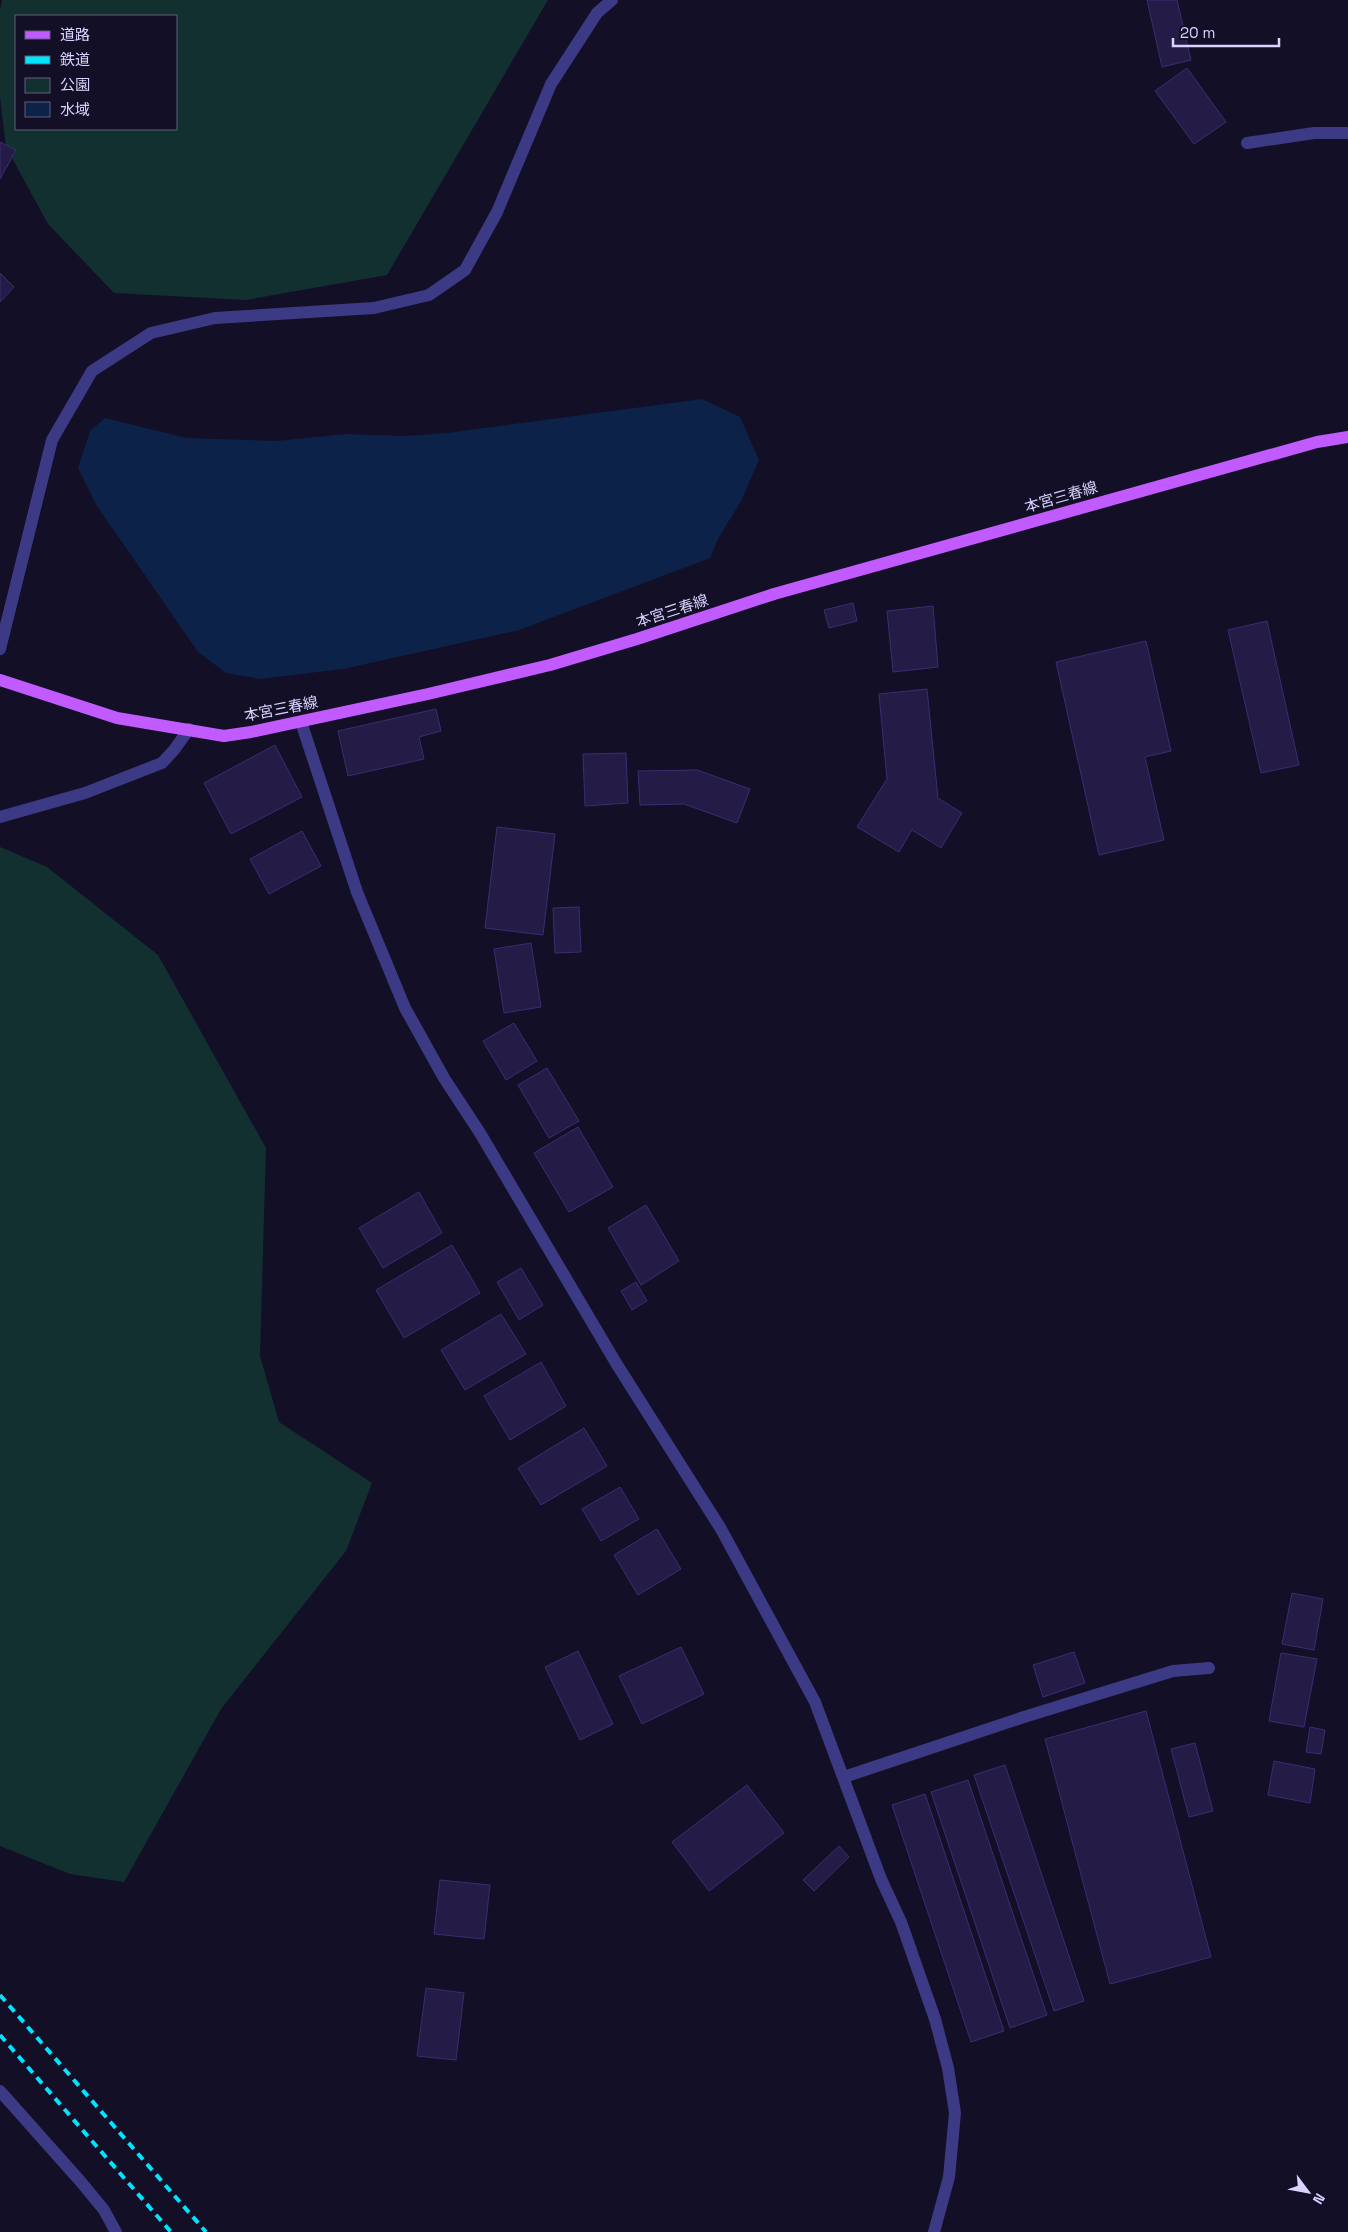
<svg xmlns="http://www.w3.org/2000/svg" width="1348" height="2232" font-family="'Space Grotesk','Noto Sans JP',sans-serif">
<style>
.green{fill:#12302f;fill-rule:evenodd}
.water{fill:#0c2248}
.building{fill:#241b47;stroke:#3b2d73}
.lines{fill:none;stroke-linecap:round;stroke-linejoin:round}
.minor{stroke:#3d3a85;stroke-width:12}
.primary{stroke:#c25bff;stroke-width:12}
.rail{stroke:#00e5ff;stroke-width:4;stroke-dasharray:8 6;stroke-linecap:butt}
.labels{text-anchor:middle;stroke-width:5;stroke-linejoin:round;paint-order:stroke}
.street-label{font-size:15px;fill:#d9d4ff;stroke:#130f26}
</style>
<rect width="100%" height="100%" fill="#130f26"/>
<g class="green">
<path d="M2,0H548L387,275L246,300L114,293L48,224L6,147L0,97V10ZM16,16H176V129H16Z"/>
<path d="M0,847L47,867L158,955L266,1148L260,1356L279,1422L372,1483L346,1551L221,1709L124,1882L70,1874L0,1846Z"/>
</g>
<path class="water" d="M702,399L740,417L759,460L741,501L719,537L710,558L519,630L343,669L260,679L226,673L198,652L97,506L78,468L90,431L105,418L187,438L276,441L346,434L405,436L447,433Z"/>
<g class="building">
<path d="M1147,0H1177L1191,60L1162,67Z"/>
<path d="M1187,68L1226,122L1194,144L1155,91Z"/>
<path d="M0,142L16,150L0,179Z"/>
<path d="M0,273L14,287L0,302Z"/>
<path d="M853,603L857,621L829,628L824,610Z"/>
<path d="M933,606L938,667L893,672L887,611Z"/>
<path d="M1267,621L1299,765L1261,773L1228,630Z"/>
<path d="M1146,641L1171,751L1145,757L1164,840L1099,855L1056,662Z"/>
<path d="M927,689L938,798L962,813L941,848L912,830L899,852L857,827L887,779L879,694Z"/>
<path d="M436,709L441,731L419,737L424,759L348,776L338,731Z"/>
<path d="M275,745L302,797L231,834L204,783Z"/>
<path d="M626,753L628,803L585,806L583,754Z"/>
<path d="M697,770L750,789L737,823L684,804L640,805L638,771Z"/>
<path d="M497,827L555,834L543,935L485,928Z"/>
<path d="M302,831L321,866L269,894L250,859Z"/>
<path d="M579,907L581,952L555,953L553,908Z"/>
<path d="M531,943L541,1007L504,1013L494,949Z"/>
<path d="M514,1023L537,1061L506,1080L483,1041Z"/>
<path d="M547,1068L579,1121L549,1138L518,1085Z"/>
<path d="M578,1127L613,1187L569,1212L534,1153Z"/>
<path d="M419,1192L442,1233L383,1268L359,1228Z"/>
<path d="M646,1205L679,1261L641,1285L608,1228Z"/>
<path d="M452,1245L480,1293L404,1338L376,1290Z"/>
<path d="M521,1268L543,1305L519,1320L497,1282Z"/>
<path d="M636,1282L647,1301L632,1310L621,1291Z"/>
<path d="M501,1314L526,1354L465,1390L441,1350Z"/>
<path d="M541,1362L566,1406L510,1440L484,1396Z"/>
<path d="M584,1428L607,1466L541,1505L518,1468Z"/>
<path d="M620,1487L639,1519L601,1541L582,1509Z"/>
<path d="M657,1529L681,1569L638,1595L614,1555Z"/>
<path d="M1292,1593L1323,1599L1314,1650L1282,1644Z"/>
<path d="M681,1647L704,1694L642,1724L619,1676Z"/>
<path d="M578,1651L613,1724L580,1740L545,1667Z"/>
<path d="M1074,1652L1085,1683L1043,1697L1033,1665Z"/>
<path d="M1281,1653L1317,1659L1304,1727L1269,1721Z"/>
<path d="M1146,1711L1211,1957L1110,1984L1045,1739Z"/>
<path d="M1310,1727L1325,1730L1321,1754L1306,1752Z"/>
<path d="M1195,1743L1213,1811L1189,1817L1171,1749Z"/>
<path d="M1274,1761L1315,1769L1310,1803L1268,1795Z"/>
<path d="M1005,1765L1084,2001L1054,2011L974,1775Z"/>
<path d="M968,1780L1047,2015L1010,2028L931,1792Z"/>
<path d="M747,1785L784,1833L709,1891L672,1842Z"/>
<path d="M925,1794L1004,2031L971,2042L892,1805Z"/>
<path d="M839,1846L849,1857L814,1891L803,1880Z"/>
<path d="M440,1880L490,1885L484,1939L434,1934Z"/>
<path d="M426,1988L464,1993L456,2060L417,2056Z"/>
</g>
<g class="lines">
<g class="minor">
<path d="M1247,143L1314,133H1348"/>
<path d="M0,649L52,440L92,371L151,333L215,318L374,308L429,295L465,270L497,212L551,84L597,13L612,0"/>
<path d="M301,722L357,892L405,1008L444,1078L480,1133L616,1363L721,1529L815,1702L881,1879L901,1922L935,2019L948,2068L955,2113L949,2177L934,2232"/>
<path d="M0,817L85,793L162,763L174,750L189,729"/>
<path d="M844,1777L1024,1717L1173,1671L1209,1668"/>
<path d="M0,2091L81,2182L104,2210L116,2232"/>
</g>
<path class="primary" d="M0,680L117,718L224,736L251,732L428,694L550,665L637,639L774,594L1317,442L1348,437"/>
<g class="rail">
<path d="M0,1995L206,2232"/>
<path d="M0,2035L171,2232"/>
</g>
</g>
<g class="labels">
<g class="street-label">
<text transform="translate(1061 497) rotate(-16)" y="5">本宮三春線</text>
<text transform="translate(672 611) rotate(-18)" y="5">本宮三春線</text>
<text transform="translate(281 709) rotate(-11)" y="5">本宮三春線</text>
</g>
</g>
<rect x="15" y="15" width="162" height="115" fill="#130f26" stroke="#625e7d"/>
<rect x="25" y="31" width="25" height="8" fill="#c25bff" stroke="#625e7d"/>
<text x="60" y="40" font-size="15" fill="#d9d4ff">道路</text>
<rect x="25" y="56" width="25" height="8" fill="#00e5ff" stroke="#625e7d"/>
<text x="60" y="65" font-size="15" fill="#d9d4ff">鉄道</text>
<rect x="25" y="78" width="25" height="15" fill="#12302f" stroke="#625e7d"/>
<text x="60" y="90" font-size="15" fill="#d9d4ff">公園</text>
<rect x="25" y="102" width="25" height="15" fill="#0c2248" stroke="#625e7d"/>
<text x="60" y="115" font-size="15" fill="#d9d4ff">水域</text>
<g transform="translate(1308 2192) rotate(122)" stroke="#130f26" stroke-width="4" paint-order="stroke">
<path d="M0-4L9 19L0 12L-9 19Z" fill="#d9d4ff"/>
<text y="-8" font-size="14" font-weight="bold" text-anchor="middle" fill="#d9d4ff">N</text>
</g>
<path d="M1173 38v8h106v-8" fill="none" stroke="#d9d4ff" stroke-width="2.5"/>
<text x="1180" y="38" font-size="15" fill="#d9d4ff" stroke="#130f26" stroke-width="4" paint-order="stroke">20 m</text>
</svg>
